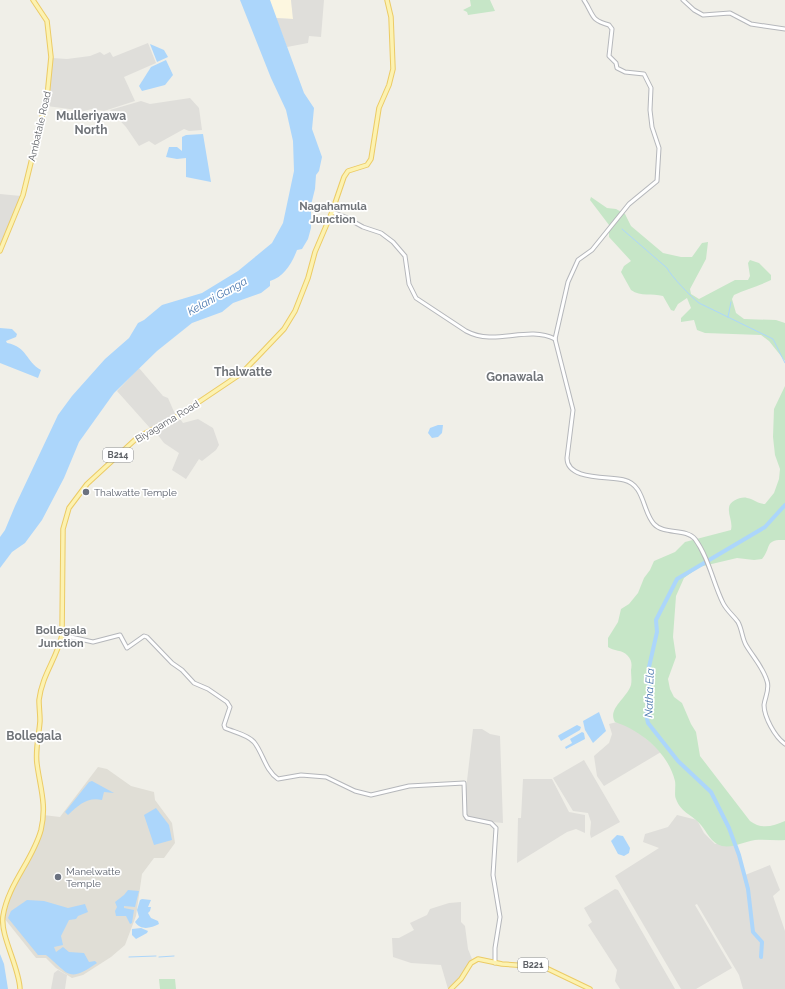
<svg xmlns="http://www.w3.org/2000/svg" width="785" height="989" font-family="Raleway,sans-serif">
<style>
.commercial{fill:#fdf7e0}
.industrial{fill:#dfdeda}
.education{fill:#e0ded6}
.green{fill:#c6e6c7}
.water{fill:#acd6fb}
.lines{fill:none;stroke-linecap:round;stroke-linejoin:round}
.stream{stroke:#acd6fb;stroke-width:1}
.river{stroke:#acd6fb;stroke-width:4}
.minor-casing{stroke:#b5b7bb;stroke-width:5}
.major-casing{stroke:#eccb65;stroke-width:5.5}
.minor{stroke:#fff;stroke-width:3}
.major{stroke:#fcf2b1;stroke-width:3.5}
.worship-dot{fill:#6b7280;stroke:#fff;stroke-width:1.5}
.labels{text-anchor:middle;stroke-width:3.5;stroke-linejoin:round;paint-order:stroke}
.shield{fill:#fff;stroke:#8f9195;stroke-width:1}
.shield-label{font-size:9px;font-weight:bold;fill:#5f6267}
.street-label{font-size:10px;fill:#5f6267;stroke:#fff}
.worship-label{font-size:10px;fill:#5b616d;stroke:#fff;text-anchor:start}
.neighbourhood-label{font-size:11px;font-weight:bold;fill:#707479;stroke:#fff}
.water-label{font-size:11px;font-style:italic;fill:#4876ae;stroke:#fff}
.quarter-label{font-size:12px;font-weight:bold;fill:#707479;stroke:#fff}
</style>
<rect width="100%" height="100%" fill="#f0efe8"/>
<path class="commercial" d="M270,0H291L293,19L276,18Z"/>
<g class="industrial">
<path d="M291,0H324L321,37L309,36L308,43L287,47L276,18L293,19Z"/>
<path d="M148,43L156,63L124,77L135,101L104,111L92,109L84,111L47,106L52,58L67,59L90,56L100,52L104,55L110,52L113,57Z"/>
<path d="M190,98L199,108L202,130L189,131L184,129L155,145L149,141L139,146L126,127L110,110L141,101L150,104Z"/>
<path d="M0,194L21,196L1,246H0Z"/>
<path d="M139,368L163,396L168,398L175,414L150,428L117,391Z"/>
<path d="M178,416L183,423L198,419L213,428L219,445L216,450L202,461L199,459L186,479L172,470L179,453L164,443L154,430Z"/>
<path d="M625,720L661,752L604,786L597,776L594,756L609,743L612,734L609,724Z"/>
<path d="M473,729H482L490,734L500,736L503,823L470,820L465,815V798Z"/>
<path d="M584,760L620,822L591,838L590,834L591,822L588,813L573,811L553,778Z"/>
<path d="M523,779H552L569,812L585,815V833L576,829L567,832L517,863L518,818H521Z"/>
<path d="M677,815L697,820L704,833L715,844L733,836L745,875L770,865L780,890L773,896L785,931V989H743L739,975L697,904L695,905L732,968L696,989H681L615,876L659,848L643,842L645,834L668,827Z"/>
<path d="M615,889L618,890L675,989H620L615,981L617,970L588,925L592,922L584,908Z"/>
<path d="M461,902V922L465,926L468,949L472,959L459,979L448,989L441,965L411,963L393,957L392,938H399L414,930L410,923L427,915L430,909L449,903Z"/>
<path d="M58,970L67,975L65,989H51L54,973Z"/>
</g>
<path class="education" d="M98,767L107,769L131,786L154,792L155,800L172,823L175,843L164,858H154L142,874L136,916L125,945L111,957L83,975L72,978L56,968L46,958H36L4,918L13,889L39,838L43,815L60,817Z"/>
<g class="green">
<path d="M470,0H490L495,11L468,15L467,12L463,10L471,6Z"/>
<path d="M591,197L607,208L616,209L625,214L631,226L663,253L681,257H692L702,243L708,242L706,259L690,289L691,294L699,299L735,280H748L750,276L748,263L750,260L759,263L771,275V280C759,286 746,289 734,295L732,299L736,313L744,319L776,320L785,323V361L769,341L761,335L705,333L697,330L694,320L681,322V318L691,308L687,298L678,304L674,311L671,310L663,296C652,293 641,297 631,290L621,272L624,266L631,261L609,237V225L590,200Z"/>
<path d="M785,386V540C764,539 772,547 762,559L754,560L737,558L699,567L684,578L676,596L673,637L676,657L668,679L670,689L674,697L682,703L691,724L696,732L700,756L750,821C762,830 773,826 785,821V840C775,841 765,839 755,840C743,842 734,848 722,846C711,843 707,832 701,825C693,815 681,813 676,799C674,795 676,787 675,781C668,753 642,731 615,722C607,709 627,698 631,685C632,680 631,674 631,670C632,664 632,660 627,655C623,650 613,651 608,647V638L618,622L621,609L629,604L638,593L644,578L650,570L654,561L675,552L685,542L731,530C733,522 728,515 729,508C729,501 742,496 747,498C754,499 758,504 765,504L774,493L779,479L780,469L775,455L773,437L774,409Z"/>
<path d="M159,979H175L176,989H160Z"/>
</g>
<g class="water">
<path d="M240,0H270L304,93L314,108L312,129L322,157L319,171L316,175L315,189L311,205V228L308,239L302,249L297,250C292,263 284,277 270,281V286L261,293L233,303L222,312L192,323L157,351L114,393L79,442L64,478L42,520L25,543L12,552L0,568V537L5,530L15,506L58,415L72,396L105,359L129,338L138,323L144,320L162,305L202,293L238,271L272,243L283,223L294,171L293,141L286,110L271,78Z"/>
<path d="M150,44L164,50L168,57L157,62Z"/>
<path d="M166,60L173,75L165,85L142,91L139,86L151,67Z"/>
<path d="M203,134L211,182L186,177V158L177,159L166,157L169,147H177L182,151V137L186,135Z"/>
<path d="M0,328L12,329L17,334L16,337L6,341L7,343C28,347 25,361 41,370L38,378L0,363Z"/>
<path d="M438,425H443L442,433L438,437L432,438L428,433L430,428Z"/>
<path d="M599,712L606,731L593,743L585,730L583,721Z"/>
<path d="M577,725L581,727L580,730L561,741L558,736L559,735Z"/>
<path d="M582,732L584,733L585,739L566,749L565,747L572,743L570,739Z"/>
<path d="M92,781L114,793L104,792L102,800C87,797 79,805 68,815L65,812L89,782Z"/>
<path d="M156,808L169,825L172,840L154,845L144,815Z"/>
<path d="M617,835L623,836L630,848L629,853L624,856L618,854L611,841Z"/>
<path d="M128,890L139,891L135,907L124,906V908L134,910L132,923L130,924L126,916H116L115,911L117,907L115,902L124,895Z"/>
<path d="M142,899L151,900L148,907H151L150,911L148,913L151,918L158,921L159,924C151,928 141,931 135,922L139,917L137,910L140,900Z"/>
<path d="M27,900L44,901L68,908L85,904L88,912L78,916L76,919L69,920L61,936L63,945L54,947L56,952L63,947L69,952L84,953L89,962L95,961L97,963C67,984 69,973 46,955H38L8,918L11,911Z"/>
<path d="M141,928L148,931L147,933L136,939L132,935V929Z"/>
<path d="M0,954L4,964L8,989H0Z"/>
</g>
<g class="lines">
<g class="stream">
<path d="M622,229L667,268C671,276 691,297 699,303L773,339L785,363"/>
<path d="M728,317L731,302"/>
<path d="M129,957L156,956"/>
<path d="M159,957L174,956"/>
</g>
<path class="river" d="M761,957L762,942L753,932L748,889L739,855L729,828L711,792L678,761L648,723L646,714L650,701L649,667L657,632L656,620L677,579L765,527L785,505"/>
<g class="minor-casing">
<g id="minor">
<path d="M683,0L694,10L703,15L730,13L751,24L785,29"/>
<path d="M332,212L345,217L363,227L381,233L393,242L405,256L409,284L416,298L466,331C496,347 526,325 555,339"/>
<path d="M555,339L573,410L567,458C567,481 610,476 624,480C645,485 642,511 654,524C664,535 686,528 695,539C709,558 713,583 723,603C727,611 733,615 738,622C742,629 742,638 746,645C753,657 763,667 767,681C770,689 765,697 764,705C764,717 775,737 785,744"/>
<path d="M555,339L568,282L578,260L592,250L629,204L657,181L659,148L652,127L650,110L651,88L644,74L625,72L617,68L616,63L609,56L612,29L609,25C590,20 594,15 584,0"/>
<path d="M62,635L93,642L120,635L127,648L144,636L147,637L172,663L182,670L194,683L208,689L227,702L230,707L224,725L225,728C233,732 247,734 254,742C263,753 265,770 278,779L301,775L326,777L355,791L371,795L409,786L464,783L465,815L467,818L491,823L496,828L493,875L500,917L495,948V963"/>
</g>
</g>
<g class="major-casing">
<g id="major">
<path d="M0,251L23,195L47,97L51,57L47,21L33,0"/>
<path d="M20,989C19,966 0,936 3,916C8,884 33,860 41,830C47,805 40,787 37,764C35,750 39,735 40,721C40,714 39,707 39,700C42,675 57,658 62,635L63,529L69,508L87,484L138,437L175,418L242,373L284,329L295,311L308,278L315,252L332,212L344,177L348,171L367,165L371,159L379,108L389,85L393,69L391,17L387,0"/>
<path d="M451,989L461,979L471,963L478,959L502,964L544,967L590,989"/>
</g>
</g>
<use href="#minor" class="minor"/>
<use href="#major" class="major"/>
</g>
<g class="worship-dot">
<circle cx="86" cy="492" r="4"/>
<circle cx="58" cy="877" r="4"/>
</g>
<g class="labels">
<g class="shield">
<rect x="103" y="448" width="30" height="14" rx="3"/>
<rect x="518" y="958" width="30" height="14" rx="3"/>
</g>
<g class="shield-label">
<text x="118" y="458">B214</text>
<text x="533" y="968">B221</text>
</g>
<g class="street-label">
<text transform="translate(39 126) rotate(-77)" y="4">Ambatale Road</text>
<text transform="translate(167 421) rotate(-31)" y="4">Biyagama Road</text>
</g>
<g class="worship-label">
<text x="94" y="496">Thalwatte Temple</text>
<text x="66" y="875">Manelwatte<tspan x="66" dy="12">Temple</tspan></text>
</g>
<g class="neighbourhood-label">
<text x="333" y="210">Nagahamula<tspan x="333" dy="13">Junction</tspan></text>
<text x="61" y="634">Bollegala<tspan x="61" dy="13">Junction</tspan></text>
</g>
<g class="water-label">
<text transform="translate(217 296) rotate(-29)" y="4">Kelani Ganga</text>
<text transform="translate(649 693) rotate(-88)" y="4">Natha Ela</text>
</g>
<g class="quarter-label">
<text x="91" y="120">Mulleriyawa<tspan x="91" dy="14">North</tspan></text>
<text x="243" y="376">Thalwatte</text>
<text x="515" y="381">Gonawala</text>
<text x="34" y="740">Bollegala</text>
</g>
</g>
</svg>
